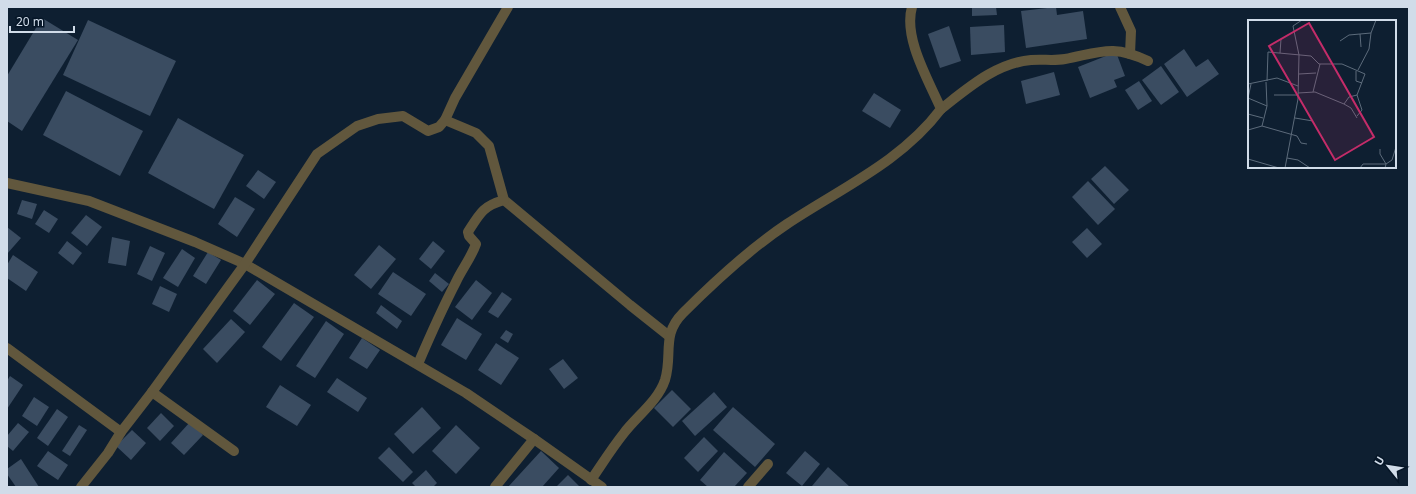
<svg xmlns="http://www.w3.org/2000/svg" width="1416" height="494" font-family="'Noto Sans',sans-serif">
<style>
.building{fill:#3a4c61}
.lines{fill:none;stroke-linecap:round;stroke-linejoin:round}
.minor{stroke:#61573d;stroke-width:10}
.inset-river{fill:none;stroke:#00495f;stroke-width:2}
.inset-road{fill:none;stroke:#5c6b7b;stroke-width:1}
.view{fill:#c42c69;fill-opacity:0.15;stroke:#c42c69;stroke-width:2}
.inset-edge{fill:none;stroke:#d1dce9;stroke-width:2}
</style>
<rect width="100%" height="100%" fill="#0e1f31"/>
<g class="building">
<path d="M972,7H996L997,15L972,16Z"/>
<path d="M1056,7L1057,15L1083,11L1087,39L1026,48L1021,11Z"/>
<path d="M42,18L78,40L22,131L7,121V76Z"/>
<path d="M88,20L176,61L150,116L63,75Z"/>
<path d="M1004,25L1005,52L971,55L970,27Z"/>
<path d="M949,26L961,61L940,68L928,34Z"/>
<path d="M1184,49L1196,67L1208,59L1219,74L1187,97L1164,64Z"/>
<path d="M1116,52L1125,76L1114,80L1117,87L1090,98L1078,67Z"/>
<path d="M1161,66L1179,92L1161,105L1142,80Z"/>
<path d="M1054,72L1060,95L1026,104L1021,81Z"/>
<path d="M1139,81L1152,101L1138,110L1125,90Z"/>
<path d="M66,91L143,131L120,176L43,135Z"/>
<path d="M874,93L901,110L890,128L862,111Z"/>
<path d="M178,118L244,155L214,209L148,173Z"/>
<path d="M1105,166L1129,190L1114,204L1091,179Z"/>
<path d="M258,170L276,182L264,199L246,186Z"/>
<path d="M1088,181L1115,209L1098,225L1072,197Z"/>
<path d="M235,197L255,209L237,237L218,224Z"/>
<path d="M22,200L37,204L32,219L17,214Z"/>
<path d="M44,210L58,219L49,233L35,224Z"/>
<path d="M86,215L102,227L87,246L71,233Z"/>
<path d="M7,227L21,238L7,254Z"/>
<path d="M1087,228L1102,244L1087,258L1072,242Z"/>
<path d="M112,237L130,241L126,266L108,263Z"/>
<path d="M67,241L82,253L73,265L58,253Z"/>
<path d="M433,241L445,251L431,269L419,259Z"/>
<path d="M379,245L396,259L371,289L354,275Z"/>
<path d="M150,246L165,253L152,281L137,274Z"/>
<path d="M182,249L195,258L178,287L163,278Z"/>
<path d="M208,252L221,260L206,284L193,276Z"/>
<path d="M13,255L38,272L26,291L7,278V265Z"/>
<path d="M393,272L426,294L411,316L378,294Z"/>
<path d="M435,273L449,284L442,292L429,281Z"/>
<path d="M257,280L275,294L250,325L233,311Z"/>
<path d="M476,280L492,293L472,320L455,307Z"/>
<path d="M160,286L177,294L169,312L152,304Z"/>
<path d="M502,292L512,299L498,318L488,312Z"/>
<path d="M294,303L314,317L281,361L262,347Z"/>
<path d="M381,305L402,321L397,329L376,313Z"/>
<path d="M457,318L482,334L466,360L441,345Z"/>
<path d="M231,319L245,332L217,363L203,349Z"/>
<path d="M326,321L344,334L315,378L296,366Z"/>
<path d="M506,330L513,334L508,343L500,338Z"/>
<path d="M362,338L380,350L367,369L349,358Z"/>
<path d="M496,343L519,358L501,385L478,370Z"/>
<path d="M563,359L578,378L564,389L549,369Z"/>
<path d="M10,376L23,385L7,409V381Z"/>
<path d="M337,378L367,398L358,412L327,392Z"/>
<path d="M280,385L311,405L297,426L266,407Z"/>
<path d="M672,390L691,409L673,427L654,408Z"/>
<path d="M714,392L727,407L695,436L682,421Z"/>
<path d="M34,397L49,407L37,426L22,416Z"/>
<path d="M422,407L441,428L413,454L394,434Z"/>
<path d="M733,407L775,444L755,467L713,430Z"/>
<path d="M57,409L68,417L48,446L37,438Z"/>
<path d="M161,413L174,426L160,441L147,428Z"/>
<path d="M190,422L203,435L184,455L171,443Z"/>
<path d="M18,423L29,432L13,451L7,446V436Z"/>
<path d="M79,425L87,430L70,456L62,451Z"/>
<path d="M456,425L480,448L456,474L432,451Z"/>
<path d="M132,430L146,443L131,460L116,446Z"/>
<path d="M704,437L718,451L698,472L684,458Z"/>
<path d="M389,447L413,472L403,482L378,458Z"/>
<path d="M48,451L68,465L58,480L37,466Z"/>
<path d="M541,451L559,468L542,487H508Z"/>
<path d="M805,451L820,464L802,486L786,473Z"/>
<path d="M724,452L747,473L734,487H708L700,480Z"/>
<path d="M21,459L39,487H16L7,474V469Z"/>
<path d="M828,467L850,487H813L812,486Z"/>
<path d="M426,470L437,483L433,487H416L412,483Z"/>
<path d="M568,475L580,487H556Z"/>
</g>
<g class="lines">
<g class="minor">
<path d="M1120,7L1131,31L1130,54"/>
<path d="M941,109C968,88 996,63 1031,60C1043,59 1054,61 1065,59C1101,52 1113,44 1148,61"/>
<path d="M445,120L476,133L489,146L504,200L630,305L669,336"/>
<path d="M7,183L89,201L195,242L245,264L466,393L534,439L602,487"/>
<path d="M7,348L121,432"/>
<path d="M418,364C430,336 442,309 456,282C462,269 471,258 476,244L469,236L468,232C480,213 483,206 504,200"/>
<path d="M152,392L234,451"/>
<path d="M591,480C602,464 612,448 624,433C637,416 658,401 665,380C673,354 661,335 683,313C714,282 751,248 787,224C841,188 901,162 941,109C929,81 903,38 912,7"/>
<path d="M81,487L108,453L121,432L152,392L245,264L317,154L357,126L378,119L403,116L428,131L439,127L445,120L455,98L508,7"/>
<path d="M495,487L534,439"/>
<path d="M748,487L768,464"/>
</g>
</g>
<g transform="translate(1248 20)">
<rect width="148" height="148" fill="#0e1f31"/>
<path class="inset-river" d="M148,31V55"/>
<path class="inset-road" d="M92,21L101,15L112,14M113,27L112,14L123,13M32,33L33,19M110,50L121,29L123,13L128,0M108,51V61L114,63M51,54L68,53M19,61L20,32L63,36L71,44H94L117,54L109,75L101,77L96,84L67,72L50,73M18,62L19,86L14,106L49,116L53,123L59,124M0,64L29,58L50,66M65,72L72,44M26,75H49M0,78L19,86M0,78L3,64M96,84L103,88L109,98M0,94L15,98M109,96L114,90L109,75M47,98L65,101M0,110L14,106M39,138L50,140L62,148M0,139L31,148M37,148L50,79L51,35L45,6L54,0M112,148L115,144H138L132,134V129M137,148L138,144L144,140L148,127"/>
<path class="view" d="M61,3L126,117L87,140L21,26Z"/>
<rect width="148" height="148" class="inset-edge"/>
</g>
<rect width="1416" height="494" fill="none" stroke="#d1dce9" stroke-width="16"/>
<g transform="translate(1388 466) rotate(300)" stroke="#061627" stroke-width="3" paint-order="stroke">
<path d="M0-3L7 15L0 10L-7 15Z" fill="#d1dce9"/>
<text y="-6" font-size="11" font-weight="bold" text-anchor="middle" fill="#d1dce9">U</text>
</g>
<path d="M10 26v6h64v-6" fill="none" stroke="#d1dce9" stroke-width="2"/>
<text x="16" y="26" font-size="12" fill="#d1dce9" stroke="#061627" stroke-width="3" paint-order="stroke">20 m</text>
</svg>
